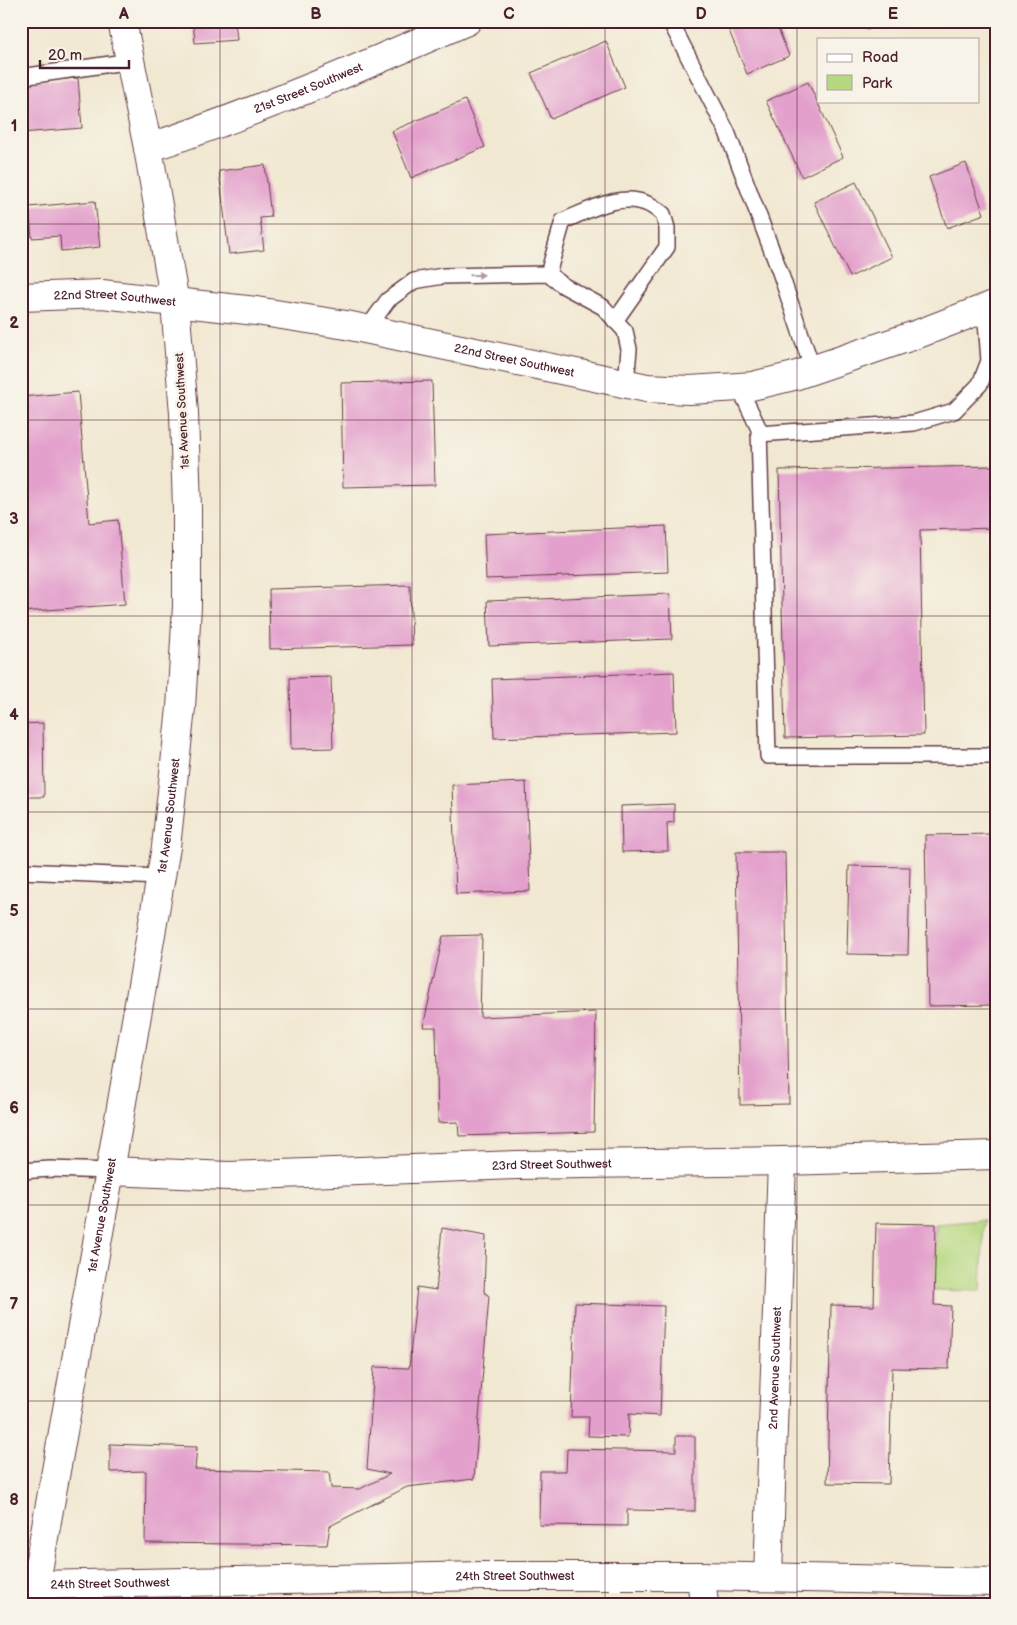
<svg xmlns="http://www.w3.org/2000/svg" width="1017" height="1625" font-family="'Balsamiq Sans',sans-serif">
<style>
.green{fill:#b6d880;stroke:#807c56}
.building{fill:#e3a0cc}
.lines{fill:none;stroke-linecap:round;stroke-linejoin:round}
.service-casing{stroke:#633d44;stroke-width:18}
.minor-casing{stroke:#633d44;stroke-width:30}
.secondary-casing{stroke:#633d44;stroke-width:30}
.service{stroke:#fff;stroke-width:15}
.minor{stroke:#fff;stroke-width:28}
.secondary{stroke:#fff;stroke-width:28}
.oneway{fill:#ae9aa0}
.grid{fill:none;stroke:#4a1f2b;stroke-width:1;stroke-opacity:0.55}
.labels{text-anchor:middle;stroke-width:5;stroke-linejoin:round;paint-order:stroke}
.street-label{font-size:12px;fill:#4a1f2b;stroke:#f7f3e8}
.neatline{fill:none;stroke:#4a1f2b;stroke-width:2}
.grid-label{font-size:16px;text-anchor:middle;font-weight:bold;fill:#4a1f2b}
</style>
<rect width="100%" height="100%" fill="#f7f3e8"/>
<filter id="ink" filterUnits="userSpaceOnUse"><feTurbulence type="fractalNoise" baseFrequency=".02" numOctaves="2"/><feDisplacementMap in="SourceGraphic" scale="10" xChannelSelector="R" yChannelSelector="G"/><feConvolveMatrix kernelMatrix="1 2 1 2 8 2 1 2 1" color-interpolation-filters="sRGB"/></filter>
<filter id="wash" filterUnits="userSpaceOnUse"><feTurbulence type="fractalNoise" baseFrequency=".0096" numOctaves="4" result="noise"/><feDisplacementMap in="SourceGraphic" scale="20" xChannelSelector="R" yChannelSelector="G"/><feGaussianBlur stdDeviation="1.12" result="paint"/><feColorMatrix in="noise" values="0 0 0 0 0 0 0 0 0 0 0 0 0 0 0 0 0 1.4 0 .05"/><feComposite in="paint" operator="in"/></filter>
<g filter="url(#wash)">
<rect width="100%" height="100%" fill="#f1e8d1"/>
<path class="green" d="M984,1220L981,1291L934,1290L936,1224Z"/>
<g id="blocks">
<g class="building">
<path d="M193,21H235L237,40L195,43Z"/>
<path d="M725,21H775L789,56L747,74Z"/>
<path d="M863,21H891V22L867,30Z"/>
<path d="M606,41L625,87L551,119L531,73Z"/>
<path d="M78,78L82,128L21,133V82Z"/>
<path d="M808,82L843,157L802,177L766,101Z"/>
<path d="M465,100L485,147L411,178L392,131Z"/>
<path d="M966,163L984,214L947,228L929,177Z"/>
<path d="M265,165L271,217L260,218L264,250L229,254L219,171Z"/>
<path d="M856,182L892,257L850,277L814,202Z"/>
<path d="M95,201L100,247L61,251L60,236L32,238L29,207Z"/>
<path d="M432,381L435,485L343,487L341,383Z"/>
<path d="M78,392L89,523L118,520L125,604L21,612V397Z"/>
<path d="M996,466V528L920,530L924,735L785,738L779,470Z"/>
<path d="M666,526L668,572L486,579L484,534Z"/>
<path d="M410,585L412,645L270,649L269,589Z"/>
<path d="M670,594L672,639L489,646L487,601Z"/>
<path d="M674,672L676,732L494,738L492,679Z"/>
<path d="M331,677L333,748L291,749L290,678Z"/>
<path d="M43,723L44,797H21V724Z"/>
<path d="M526,782L530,891L456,894L452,785Z"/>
<path d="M674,804V822L667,823L668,851L622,852L621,806Z"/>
<path d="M996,834V1005L928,1006L925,835Z"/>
<path d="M736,852H785L789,1104L740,1105Z"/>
<path d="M849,866L910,867L908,955L847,954Z"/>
<path d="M482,935L480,1017L596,1012L594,1132L459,1136L458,1122L438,1123L436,1027H423L443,936Z"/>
<path d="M876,1223L936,1224L934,1305L951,1306L949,1369L892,1368L889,1484L827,1483L831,1305L874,1306Z"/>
<path d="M442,1228L486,1236L484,1292L489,1296L474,1479L407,1487L330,1526L327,1545L145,1543L146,1471L110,1472V1444L197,1447L195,1469L329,1472L331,1488L360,1489L390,1474L367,1469L374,1367L409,1368L417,1287L436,1290Z"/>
<path d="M575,1303L664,1306L660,1416L629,1414L628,1437L588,1436L589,1417H571Z"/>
<path d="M676,1436H695V1511L627,1510V1526L539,1525L540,1471H566L567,1449L676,1451Z"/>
</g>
</g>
</g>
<g filter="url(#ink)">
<use href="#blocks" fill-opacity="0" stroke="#633d44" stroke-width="1"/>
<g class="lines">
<g class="service-casing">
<g id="service">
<path d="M670,21L727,132L780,272L813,370"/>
<path d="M21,77L131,61"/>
<path d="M548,274L563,221C590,210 621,191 650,205C654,207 659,211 663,214L667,228V247L615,321"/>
<path d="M367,329L388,300L414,281L443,276L548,274L564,286L603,307L625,331L629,349L626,383"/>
<path d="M739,387L759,429L768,756H989L996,753"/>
<path d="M759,434L914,423L954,411L980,384L989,361L985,308"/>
<path d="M21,871L160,877"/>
<path d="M21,1171L50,1169L110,1171"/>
</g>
</g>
<g class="minor-casing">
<g id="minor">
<path id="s1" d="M148,148C257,112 362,67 467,21"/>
<path id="s2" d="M21,297L102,294L256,311L346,325L647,388L689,390L739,387L752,386L794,376L918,334L996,304"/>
<path id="s3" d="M110,1171L229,1176L517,1165L782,1161L996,1155"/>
<path d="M701,1576L704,1604"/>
<path id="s4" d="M768,1577L782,1161"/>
<path id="s5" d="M35,1585L483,1576H701L996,1582"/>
</g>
</g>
<g class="secondary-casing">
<g id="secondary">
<path id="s6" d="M32,1604L110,1171L166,847L181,708L187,606V509L184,413L175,303L148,148L122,21"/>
</g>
</g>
<use href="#service" class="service"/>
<use href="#minor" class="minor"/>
<use href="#secondary" class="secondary"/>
</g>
<defs><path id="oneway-solid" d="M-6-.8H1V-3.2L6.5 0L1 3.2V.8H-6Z" transform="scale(1.25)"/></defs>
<use class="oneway" href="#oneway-solid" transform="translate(477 275) rotate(-1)"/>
</g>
<path class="grid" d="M220,21V1604M412,21V1604M605,21V1604M797,21V1604M21,224H996M21,420H996M21,616H996M21,812H996M21,1009H996M21,1205H996M21,1401H996"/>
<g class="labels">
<g class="street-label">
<text dy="4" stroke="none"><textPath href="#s1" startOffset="171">21st Street Southwest</textPath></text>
<text dy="4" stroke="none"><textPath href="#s2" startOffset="94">22nd Street Southwest</textPath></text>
<text dy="4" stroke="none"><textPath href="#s2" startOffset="499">22nd Street Southwest</textPath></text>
<text transform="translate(182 411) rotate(-93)" y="4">1st Avenue Southwest</text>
<text dy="4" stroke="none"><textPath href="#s6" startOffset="800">1st Avenue Southwest</textPath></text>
<text dy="4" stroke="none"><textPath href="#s3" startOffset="442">23rd Street Southwest</textPath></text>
<text dy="4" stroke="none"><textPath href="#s6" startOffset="395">1st Avenue Southwest</textPath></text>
<text dy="4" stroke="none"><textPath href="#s4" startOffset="209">2nd Avenue Southwest</textPath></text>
<text dy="4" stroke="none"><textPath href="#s5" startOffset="480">24th Street Southwest</textPath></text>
<text dy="4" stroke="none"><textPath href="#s5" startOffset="75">24th Street Southwest</textPath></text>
</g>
</g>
<rect width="1017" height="1625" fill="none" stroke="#f7f3e8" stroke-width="55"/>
<rect x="817" y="38" width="162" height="65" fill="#f7f3e8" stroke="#b29e9c"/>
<rect x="827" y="54" width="25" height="8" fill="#ffffff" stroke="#b29e9c"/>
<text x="862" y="62" font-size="15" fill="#4a1f2b">Road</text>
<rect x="827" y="75" width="25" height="15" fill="#b6d880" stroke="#b29e9c"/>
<text x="862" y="88" font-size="15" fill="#4a1f2b">Park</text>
<path d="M40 60v8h89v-8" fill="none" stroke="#4a1f2b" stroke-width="2.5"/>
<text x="48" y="60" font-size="15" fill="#4a1f2b" stroke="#f7f3e8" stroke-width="4" paint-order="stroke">20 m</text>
<rect x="28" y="28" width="962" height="1570" class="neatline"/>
<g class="grid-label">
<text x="124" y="19">A</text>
<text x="316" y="19">B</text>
<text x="509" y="19">C</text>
<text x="701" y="19">D</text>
<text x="893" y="19">E</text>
<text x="14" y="131">1</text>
<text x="14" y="328">2</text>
<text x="14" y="524">3</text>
<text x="14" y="720">4</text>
<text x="14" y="916">5</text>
<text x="14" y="1113">6</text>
<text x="14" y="1309">7</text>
<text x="14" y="1505">8</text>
</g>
</svg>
